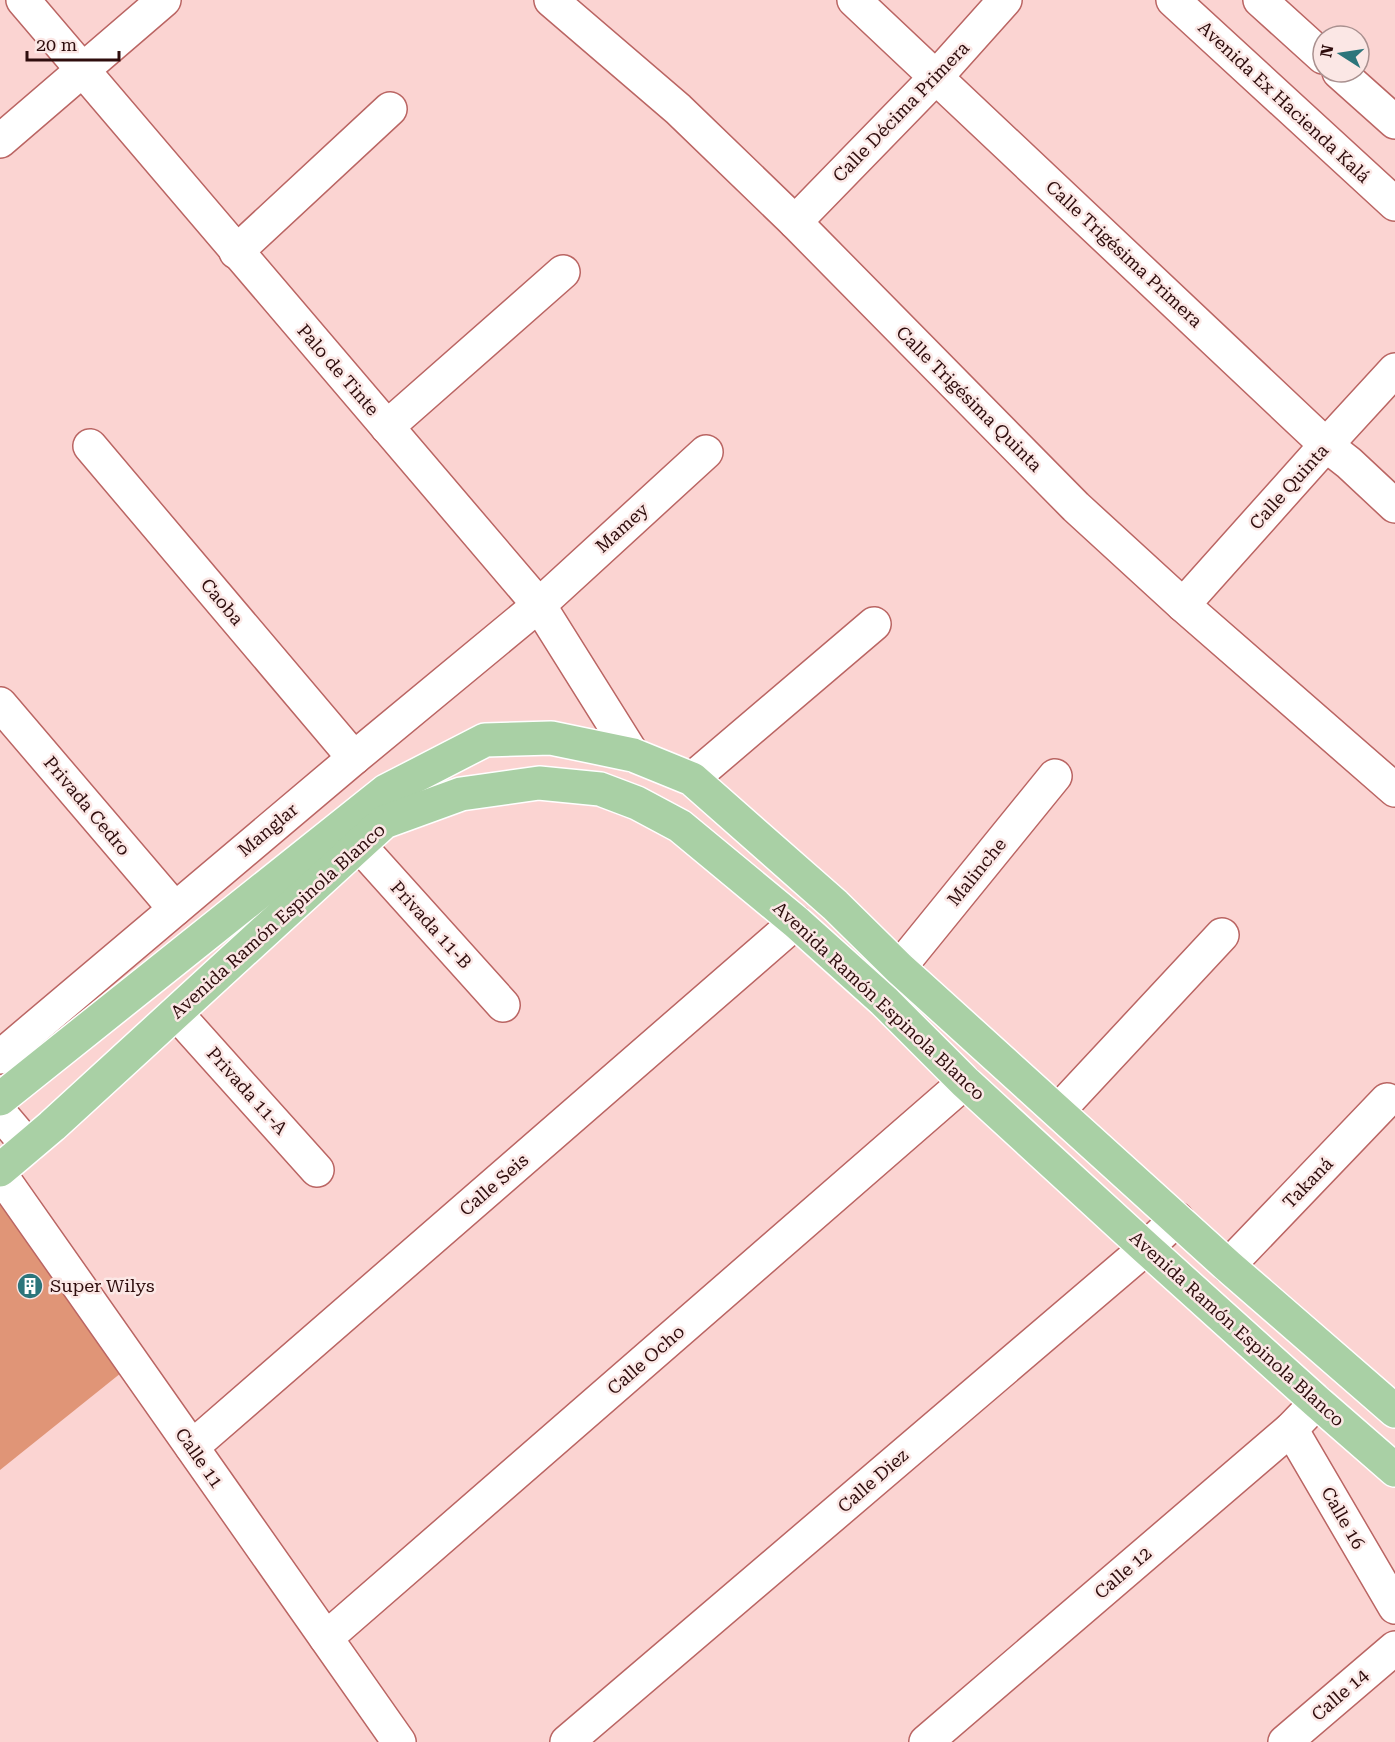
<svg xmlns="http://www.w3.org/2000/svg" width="1395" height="1742" font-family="'Roboto Serif',serif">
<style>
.building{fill:#e09577}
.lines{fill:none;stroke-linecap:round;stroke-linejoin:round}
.minor-casing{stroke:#ba6563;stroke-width:36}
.major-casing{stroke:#fff;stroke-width:36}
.minor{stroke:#fff;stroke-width:33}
.major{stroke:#a9d0a5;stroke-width:33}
.labels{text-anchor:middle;stroke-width:5;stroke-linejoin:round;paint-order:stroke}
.street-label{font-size:18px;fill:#2e0d0d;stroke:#fbe7e5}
.poi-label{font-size:18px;fill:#2e0d0d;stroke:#fbe7e5;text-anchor:start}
</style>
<rect width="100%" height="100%" fill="#fbd4d2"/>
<path class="building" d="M0,1198L121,1373L0,1470Z"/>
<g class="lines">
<g class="minor-casing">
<g id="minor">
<path d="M23,0L539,605L633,755"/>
<path d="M551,0L678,109L795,222L1076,507L1183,605L1395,790"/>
<path d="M854,0L1326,445L1349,463L1395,506"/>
<path d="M1173,0L1395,204"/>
<path d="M1260,0L1323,57"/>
<path d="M1339,72L1395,122"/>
<path d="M0,141L164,0"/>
<path d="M795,222L937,76L1005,0"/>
<path d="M236,252L390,109"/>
<path d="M387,427L563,272"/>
<path d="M90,446L354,758"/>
<path d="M1183,605L1326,445L1395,370"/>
<path d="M0,704L175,909"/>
<path d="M692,779L874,624"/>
<path d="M359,845L503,1005"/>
<path d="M899,968L1055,776"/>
<path d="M176,1013L317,1170"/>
<path d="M0,1057L354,758L539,605L706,452"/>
<path d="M1058,1111L1222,935"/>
<path d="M0,1113L28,1146"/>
<path d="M0,1174L399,1742"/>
<path d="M1228,1266L1387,1100"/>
<path d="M1291,1429L1395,1607"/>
<path d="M192,1447L796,922"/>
<path d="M326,1638L965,1082"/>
<path d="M567,1742L1146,1248L1177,1219"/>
<path d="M926,1742L1291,1429L1317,1402"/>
<path d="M1285,1742L1395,1648"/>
</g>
</g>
<g class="major-casing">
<g id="major">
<path d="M0,1099L386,791L485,740L551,738L633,755L692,779L835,905L899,968L1228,1266L1395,1411"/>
<path d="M0,1170L52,1126L384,822L461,794L539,783L600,789L637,803L680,826L796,922L884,1001L965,1082L1146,1248L1317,1402L1395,1470"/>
</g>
</g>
<use href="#minor" class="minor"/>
<use href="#major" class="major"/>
</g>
<defs>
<g id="building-disc" transform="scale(1.35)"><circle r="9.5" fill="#2c757b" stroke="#fbe7e5"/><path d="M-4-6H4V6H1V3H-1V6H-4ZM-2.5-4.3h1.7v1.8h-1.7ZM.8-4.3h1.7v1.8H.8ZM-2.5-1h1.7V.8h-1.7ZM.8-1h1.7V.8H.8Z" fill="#fff"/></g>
</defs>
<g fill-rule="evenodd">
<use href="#building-disc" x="30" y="1286"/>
</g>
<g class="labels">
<g class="street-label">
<text transform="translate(1284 102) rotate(43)" y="6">Avenida Ex Hacienda Kalá</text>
<text transform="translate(901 112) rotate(-46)" y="6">Calle Décima Primera</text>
<text transform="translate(1124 254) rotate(43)" y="6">Calle Trigésima Primera</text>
<text transform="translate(338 370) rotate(49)" y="6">Palo de Tinte</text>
<text transform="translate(969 399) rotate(45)" y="6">Calle Trigésima Quinta</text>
<text transform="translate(1289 487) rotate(-48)" y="6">Calle Quinta</text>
<text transform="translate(622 528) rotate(-42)" y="6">Mamey</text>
<text transform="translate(222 602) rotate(50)" y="6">Caoba</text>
<text transform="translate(87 806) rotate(50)" y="6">Privada Cedro</text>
<text transform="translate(268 830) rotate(-40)" y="6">Manglar</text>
<text transform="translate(977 872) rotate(-51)" y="6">Malinche</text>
<text transform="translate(278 921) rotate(-42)" y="6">Avenida Ramón Espinola Blanco</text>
<text transform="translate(431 925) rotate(48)" y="6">Privada 11-B</text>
<text transform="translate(879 1001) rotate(43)" y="6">Avenida Ramón Espinola Blanco</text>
<text transform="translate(247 1091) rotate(48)" y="6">Privada 11-A</text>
<text transform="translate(1308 1183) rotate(-46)" y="6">Takaná</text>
<text transform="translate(494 1185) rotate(-41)" y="6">Calle Seis</text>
<text transform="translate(1237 1329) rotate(42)" y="6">Avenida Ramón Espinola Blanco</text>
<text transform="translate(646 1360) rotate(-41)" y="6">Calle Ocho</text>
<text transform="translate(199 1458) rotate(55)" y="6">Calle 11</text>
<text transform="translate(873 1481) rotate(-41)" y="6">Calle Diez</text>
<text transform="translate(1343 1518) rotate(60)" y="6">Calle 16</text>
<text transform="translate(1123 1573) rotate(-41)" y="6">Calle 12</text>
<text transform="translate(1340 1695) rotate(-41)" y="6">Calle 14</text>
</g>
<g class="poi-label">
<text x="50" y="1292">Super Wilys</text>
</g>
</g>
<g transform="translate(1341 54) rotate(282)"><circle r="28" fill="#fbe7e5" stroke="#a9908f" stroke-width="1.5"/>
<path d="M0-4.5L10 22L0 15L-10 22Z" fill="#2c757b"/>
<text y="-9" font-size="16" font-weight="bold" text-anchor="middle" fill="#2e0d0d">N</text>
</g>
<path d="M27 51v9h92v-9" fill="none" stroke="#2e0d0d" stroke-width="3"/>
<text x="36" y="51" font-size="18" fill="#2e0d0d" stroke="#fbe7e5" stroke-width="4.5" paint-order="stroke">20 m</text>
</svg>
